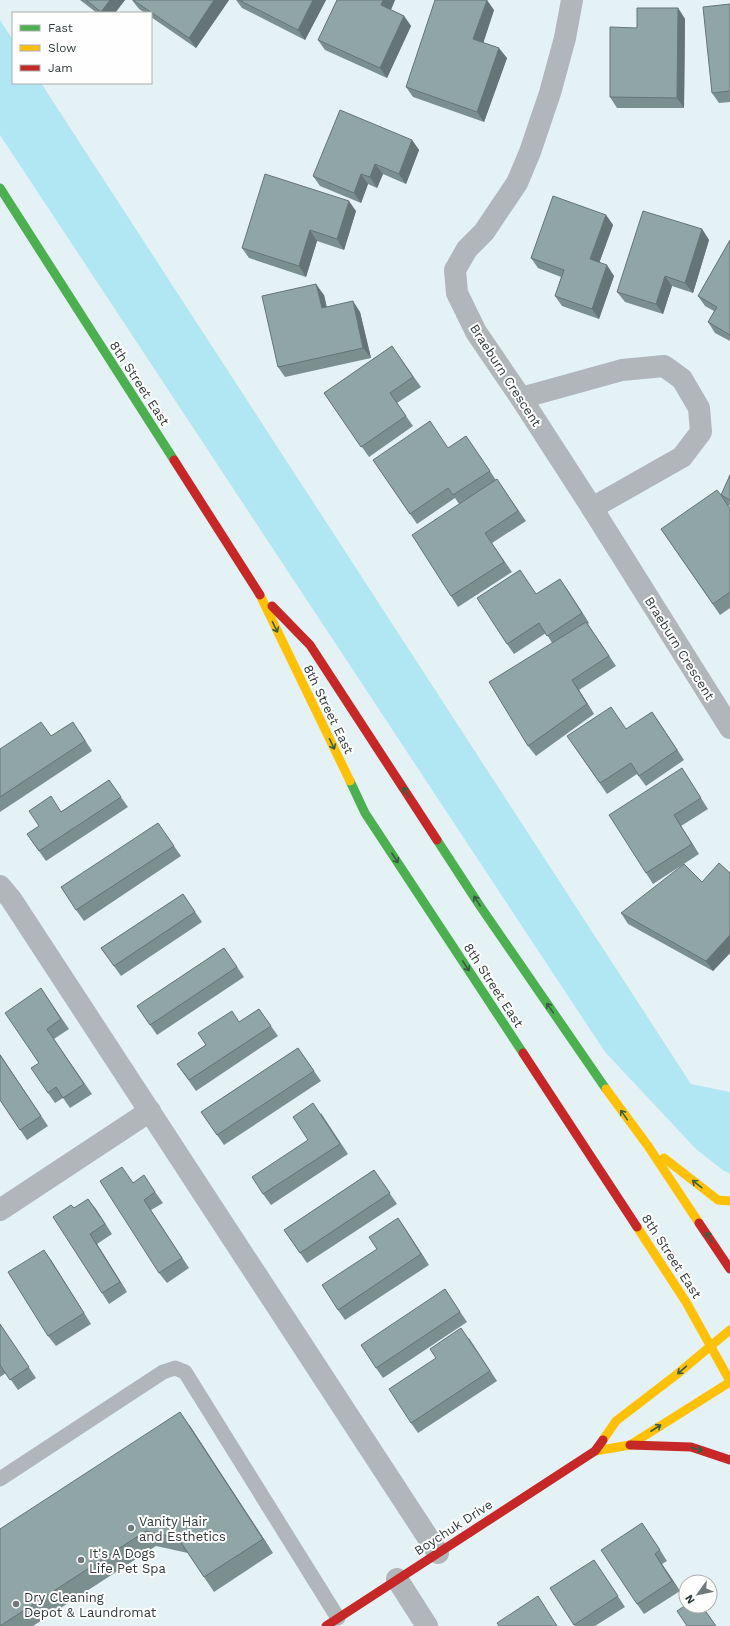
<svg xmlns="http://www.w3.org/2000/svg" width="730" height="1626" font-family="'Work Sans',sans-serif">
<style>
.green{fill:#b1e6f3}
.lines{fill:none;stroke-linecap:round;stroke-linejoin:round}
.lane{stroke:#b0b6b9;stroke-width:15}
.street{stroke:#b0b6b9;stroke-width:22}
.fast{stroke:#4caf50;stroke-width:9}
.slow{stroke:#ffc107;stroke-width:9}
.jam{stroke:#c62828;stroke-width:9}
.wall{fill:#7c8f8f}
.shaded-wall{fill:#657474}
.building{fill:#90a6a6;stroke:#657474}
.oneway{stroke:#395d42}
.poi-dot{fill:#707a7d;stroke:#fefefe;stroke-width:1.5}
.labels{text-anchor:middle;stroke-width:4;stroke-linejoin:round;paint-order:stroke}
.street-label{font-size:13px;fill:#313a3c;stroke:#fefefe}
.poi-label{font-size:13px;fill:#313a3c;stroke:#fefefe;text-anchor:start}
</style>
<rect width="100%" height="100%" fill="#e5f2f5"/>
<path class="green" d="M0,20L13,40V83H41L691,1084L730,1092V1173L724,1171L696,1149L605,1052L0,135Z"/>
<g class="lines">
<path class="lane" d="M0,1479L163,1372L175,1368L185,1372L338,1618"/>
<g class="street">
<path d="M572,0L565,38L550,93L530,152L517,183L484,232L467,249L455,270L457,293L476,332L521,398L592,508L730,728"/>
<path d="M521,398L622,370L664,366L682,379L699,408L701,432L682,457L592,508"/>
<path d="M0,886L11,899L438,1553"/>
<path d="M0,1210L150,1111"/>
<path d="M397,1579L427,1626"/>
</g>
<g class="fast">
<path d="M0,188L174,460"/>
<path d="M350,781L365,813L523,1053"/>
<path d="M437,840L480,906L606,1089"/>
</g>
<g class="slow">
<path d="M260,595L350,781"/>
<path d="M606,1089L648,1146L699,1223"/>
<path d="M664,1158L718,1200L730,1201"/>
<path d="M637,1227L686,1302L730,1381"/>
<path d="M603,1440L616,1421L676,1375L730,1330"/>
<path d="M595,1451L630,1445L730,1382"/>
</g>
<g class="jam">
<path d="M174,460L260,595"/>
<path d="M272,606L310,645L437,840"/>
<path d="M523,1053L637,1227"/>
<path d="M699,1223L730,1269"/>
<path d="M630,1445L691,1447L730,1460"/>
<path d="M326,1626L595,1451L603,1440"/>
</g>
</g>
<g class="wall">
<path d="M80,0H125L115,13H97Z"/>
<path d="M132,0H229L196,48L151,17V13H145L139,9Z"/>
<path d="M236,0H326L305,40L242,8Z"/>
<path d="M337,0H395L391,10L404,16L411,26L387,78L325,50L318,40Z"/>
<path d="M730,4V102L719,103L712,93Z"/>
<path d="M678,8L685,19L684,108H617L610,97Z"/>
<path d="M494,10L483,43L507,58L484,122L413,97L406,87Z"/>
<path d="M412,140L419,150L406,184L383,174L377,188L368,184L361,203L320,186L313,176Z"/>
<path d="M356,211L344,250L317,241L306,277L249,258L242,248Z"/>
<path d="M606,215L613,225L599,263L614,276L599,319L562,306L555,296L561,277L538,268L531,258Z"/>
<path d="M702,229L709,240L693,293L672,286L663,314L625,302L617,292Z"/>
<path d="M730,240V341L715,333L708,322L714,311L705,306L698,296Z"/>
<path d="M324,295L327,307L360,312L371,358L285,377L278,367Z"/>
<path d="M392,346L421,387L397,403L413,426L369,457L324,393Z"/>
<path d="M466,436L496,480L497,479L526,521L492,543L512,572L458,607L451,596L459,504L455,498L417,524L373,460L448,448Z"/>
<path d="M730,475V506L728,505L730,508V608L720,615L661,529L721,495Z"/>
<path d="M520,570L536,594L567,589L589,623L588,624L616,666L579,690L594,714L536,756L528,746L552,643L546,633L514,654L507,644Z"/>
<path d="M652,712L684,760L646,786L637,774L607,794L567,736L627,729Z"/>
<path d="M80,732L92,751L0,812V749L51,736Z"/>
<path d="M689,779L708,809L681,826L699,854L653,884L646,873Z"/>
<path d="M109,780L128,807L46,861L27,834Z"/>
<path d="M158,823L181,856L84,921L76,910Z"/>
<path d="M730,873V953L713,971L628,924L621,913L702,882Z"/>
<path d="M183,894L202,922L121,976L101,948Z"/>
<path d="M224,948L244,977L157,1035L137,1006Z"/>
<path d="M41,988L69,1029L54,1039L92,1094L70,1108L63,1098L55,1103L48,1093L39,1063Z"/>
<path d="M259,1009L278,1036L196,1091L177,1064Z"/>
<path d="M298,1048L321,1081L224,1145L201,1112Z"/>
<path d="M0,1054L48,1126L27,1140L0,1100Z"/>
<path d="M321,1113L348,1154L271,1205L263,1194L308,1140Z"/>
<path d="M374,1170L397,1204L307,1263L284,1230Z"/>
<path d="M133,1183L151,1186L163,1203L151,1210L189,1268L167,1283L159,1273Z"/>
<path d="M88,1199L112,1234L97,1244L127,1292L109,1304L102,1293L74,1208Z"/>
<path d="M398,1218L429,1265L345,1320L338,1310L377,1249Z"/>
<path d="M51,1260L91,1324L56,1346L48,1336Z"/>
<path d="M445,1289L467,1322L383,1378L376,1368Z"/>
<path d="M0,1324L36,1378L18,1390L6,1373L0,1377Z"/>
<path d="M469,1338L497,1381L418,1433L411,1423L436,1358Z"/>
<path d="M190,1426L273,1553L214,1592L188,1553L156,1546L33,1626H0Z"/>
<path d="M642,1523L667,1561L662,1564L680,1591L644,1614L637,1604Z"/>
<path d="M594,1560L625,1607L595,1626H575L550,1588Z"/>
</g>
<g class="shaded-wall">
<path d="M110,0H125L115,13H102L101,12Z"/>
<path d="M214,0H229L196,48L189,38Z"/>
<path d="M313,0H326L305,40L298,30Z"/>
<path d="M383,0H395L388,16L381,5Z"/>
<path d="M487,0L494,10L481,50L473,39Z"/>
<path d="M678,8L685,19L684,108L677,98Z"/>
<path d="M404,16L411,26L387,78L380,68Z"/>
<path d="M499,48L507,58L484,122L477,112Z"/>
<path d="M412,140L419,150L406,184L399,174Z"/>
<path d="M375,164L383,174L377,188L370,177Z"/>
<path d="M361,174L368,184L361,203L354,193Z"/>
<path d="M349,201L356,211L344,250L337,239Z"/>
<path d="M606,215L613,225L597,269L590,259Z"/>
<path d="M702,229L709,240L693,293L685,283Z"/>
<path d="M310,230L317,241L306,277L299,266Z"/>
<path d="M607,265L614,276L599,319L592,309Z"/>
<path d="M665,276L672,286L663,314L656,304Z"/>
<path d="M316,284L324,295L329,319L322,308Z"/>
<path d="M353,301L360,312L371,358L363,348Z"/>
<path d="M560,579L567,589L589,623L582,613Z"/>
<path d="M572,680L579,690L594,714L587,704Z"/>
<path d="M652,712L659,722L684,760L677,750Z"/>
<path d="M674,815L681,826L699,854L692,844Z"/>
<path d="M730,935V953L713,971L706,961Z"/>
<path d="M88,1199L96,1209L112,1234L105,1224Z"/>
<path d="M398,1218L405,1228L429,1265L421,1254Z"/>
<path d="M90,1234L97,1244L127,1292L120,1282Z"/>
<path d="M44,1250L51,1260L91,1324L84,1313Z"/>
<path d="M180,1412L190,1426L273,1553L263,1539Z"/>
<path d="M642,1523L649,1534L667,1561L660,1550Z"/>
<path d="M655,1554L662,1564L680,1591L672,1581Z"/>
</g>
<g class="building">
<path d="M86,0H110L101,12Z"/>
<path d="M133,0H214L189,38Z"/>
<path d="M239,0H313L298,30Z"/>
<path d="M337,0H383L381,5L404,16L380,68L318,40Z"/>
<path d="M435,0H487L473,39L499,48L477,112L406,87Z"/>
<path d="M730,4V91L712,93L703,7Z"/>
<path d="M637,8H678L677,98L610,97V27L637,28Z"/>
<path d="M340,110L412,140L399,174L375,164L370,177L361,174L354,193L313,176Z"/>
<path d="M265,174L349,201L337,239L310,230L299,266L242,248Z"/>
<path d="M553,196L606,215L590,259L607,265L592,309L555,296L564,270L531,258Z"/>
<path d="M643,211L702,229L685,283L665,276L656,304L617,292Z"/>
<path d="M730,240V335L708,322L717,307L698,296Z"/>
<path d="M316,284L322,308L353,301L363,348L278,367L262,296Z"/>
<path d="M392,346L413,377L390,393L406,416L361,447L324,393Z"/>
<path d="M430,421L448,448L466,436L490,471L453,495L448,488L410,514L373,460Z"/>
<path d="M730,475V500L721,495L730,509V592L713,604L661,529L717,490L721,495Z"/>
<path d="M497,479L518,511L485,533L504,562L451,596L412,535Z"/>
<path d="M520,570L536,594L560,579L582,613L547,636L539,623L507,644L477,598Z"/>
<path d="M586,622L609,656L572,680L587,704L528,746L489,682Z"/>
<path d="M611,707L626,729L652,712L677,750L639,776L631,763L600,783L567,736Z"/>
<path d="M41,722L51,736L73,722L85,741L0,797V749Z"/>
<path d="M682,768L701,798L674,815L692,844L646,873L609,815Z"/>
<path d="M109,780L121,797L39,851L27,834L39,826L29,811L51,796L61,812Z"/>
<path d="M158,823L174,846L76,910L61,887Z"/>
<path d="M719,863L730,873V935L706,961L621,913L684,864L702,882Z"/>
<path d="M183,894L195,912L114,966L101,948Z"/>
<path d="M224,948L237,967L150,1025L137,1006Z"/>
<path d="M41,988L61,1019L47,1029L84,1084L63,1098L56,1087L48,1093L31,1068L39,1063L5,1013Z"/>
<path d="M259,1009L271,1026L189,1080L177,1064L206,1045L198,1033L232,1011L239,1022Z"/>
<path d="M298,1048L314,1071L217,1135L201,1112Z"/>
<path d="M0,1055L41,1116L20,1130L0,1100Z"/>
<path d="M313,1103L340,1144L263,1194L252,1177L308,1140L293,1117Z"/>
<path d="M122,1167L133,1183L144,1175L155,1192L144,1200L182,1258L159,1273L100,1181Z"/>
<path d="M374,1170L390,1193L300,1253L284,1230Z"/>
<path d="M88,1199L105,1224L90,1234L120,1282L102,1293L53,1217L71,1205L74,1208Z"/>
<path d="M398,1218L421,1254L338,1310L322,1285L377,1249L369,1237Z"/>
<path d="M44,1250L84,1313L48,1336L8,1272Z"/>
<path d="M445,1289L460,1312L376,1368L361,1345Z"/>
<path d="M0,1324L29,1367L10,1380L0,1365Z"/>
<path d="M461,1328L490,1371L411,1423L389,1389L436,1358L430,1349Z"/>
<path d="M180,1412L263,1539L204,1577L178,1538L146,1531L0,1626V1529Z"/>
<path d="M642,1523L660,1550L655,1554L672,1581L637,1604L601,1550Z"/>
<path d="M594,1560L618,1596L574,1625L550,1588Z"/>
<path d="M538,1596L557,1626H499L497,1623Z"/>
<path d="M686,1605V1606H702L716,1626H687L677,1611Z"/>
</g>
<defs><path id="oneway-shaft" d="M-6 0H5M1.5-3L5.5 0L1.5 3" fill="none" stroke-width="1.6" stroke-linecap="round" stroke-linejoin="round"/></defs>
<g class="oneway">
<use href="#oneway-shaft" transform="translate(275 627) rotate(64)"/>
<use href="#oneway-shaft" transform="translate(332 744) rotate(64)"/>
<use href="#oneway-shaft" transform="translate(406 792) rotate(-123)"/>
<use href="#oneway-shaft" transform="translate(395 858) rotate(57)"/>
<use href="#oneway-shaft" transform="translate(477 901) rotate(-123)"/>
<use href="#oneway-shaft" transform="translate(466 966) rotate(57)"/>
<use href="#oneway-shaft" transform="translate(550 1008) rotate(-125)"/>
<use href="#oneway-shaft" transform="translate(624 1115) rotate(-125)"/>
<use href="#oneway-shaft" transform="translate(697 1184) rotate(-142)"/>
<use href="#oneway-shaft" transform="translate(709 1237) rotate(-123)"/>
<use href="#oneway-shaft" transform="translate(682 1370) rotate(139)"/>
<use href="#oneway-shaft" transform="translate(656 1428) rotate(-33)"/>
<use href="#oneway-shaft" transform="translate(697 1449) rotate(15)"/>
</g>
<g class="poi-dot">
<circle cx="131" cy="1528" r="4"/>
<circle cx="81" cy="1560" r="4"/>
<circle cx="16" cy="1604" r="4"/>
</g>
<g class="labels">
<g class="street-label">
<text transform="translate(506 375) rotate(57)" y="5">Braeburn Crescent</text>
<text transform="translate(140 383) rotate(57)" y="5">8th Street East</text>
<text transform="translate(680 648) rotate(58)" y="5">Braeburn Crescent</text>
<text transform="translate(329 709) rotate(64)" y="5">8th Street East</text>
<text transform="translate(494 985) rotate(57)" y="5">8th Street East</text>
<text transform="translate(672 1256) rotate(57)" y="5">8th Street East</text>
<text transform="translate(453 1527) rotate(-33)" y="5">Boychuk Drive</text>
</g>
<g class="poi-label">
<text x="139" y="1526">Vanity Hair<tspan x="139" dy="15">and Esthetics</tspan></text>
<text x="89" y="1558">It's A Dogs<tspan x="89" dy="15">Life Pet Spa</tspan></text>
<text x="24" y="1602">Dry Cleaning<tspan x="24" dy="15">Depot &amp; Laundromat</tspan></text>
</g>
</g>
<rect x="12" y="12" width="140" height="72" fill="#fefefe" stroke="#acb0b0"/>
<rect x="20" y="25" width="20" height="6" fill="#4caf50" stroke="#acb0b0"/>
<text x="48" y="32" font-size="12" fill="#313a3c">Fast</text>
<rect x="20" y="45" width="20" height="6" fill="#ffc107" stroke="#acb0b0"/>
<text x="48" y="52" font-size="12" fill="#313a3c">Slow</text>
<rect x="20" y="65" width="20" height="6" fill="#c62828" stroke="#acb0b0"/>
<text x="48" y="72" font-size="12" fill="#313a3c">Jam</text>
<g transform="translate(698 1594) rotate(237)"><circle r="19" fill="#fefefe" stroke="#acb0b0"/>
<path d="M0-3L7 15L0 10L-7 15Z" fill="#707a7d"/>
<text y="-6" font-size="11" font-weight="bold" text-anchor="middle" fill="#313a3c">N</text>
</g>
</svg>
